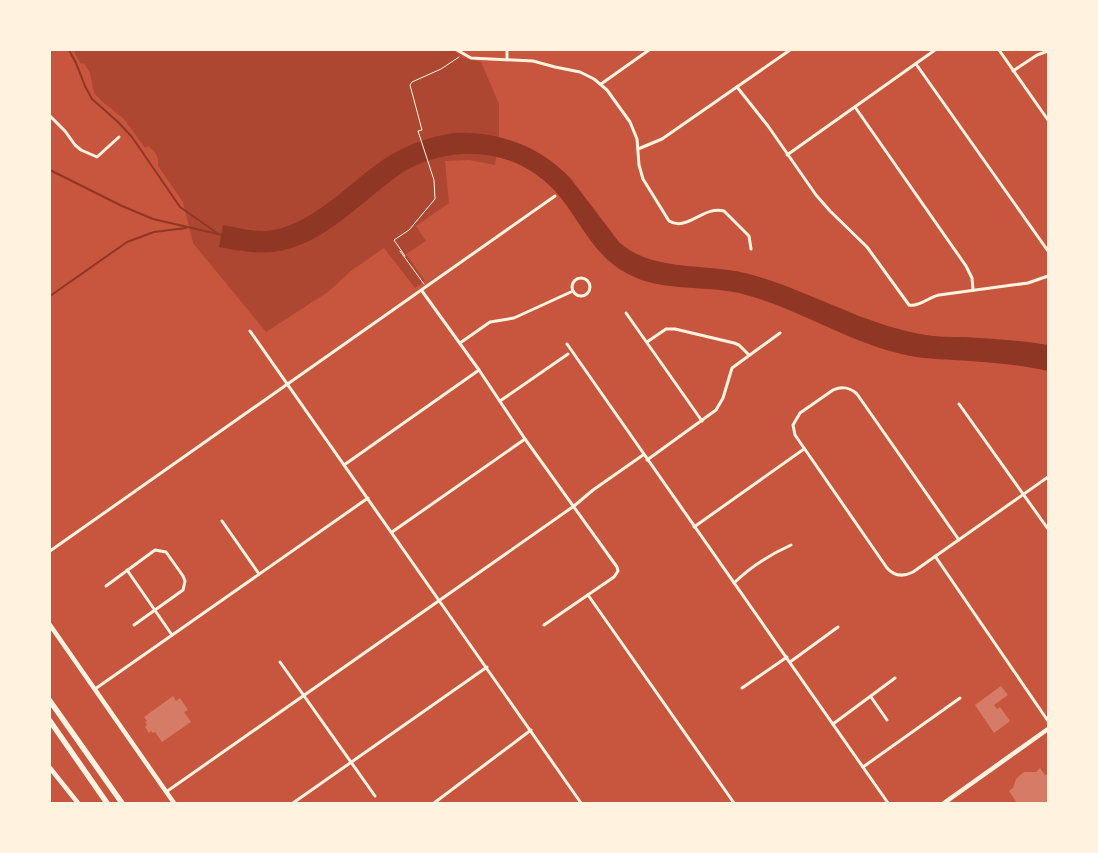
<svg xmlns="http://www.w3.org/2000/svg" width="1098" height="853" font-family="'Varela Round',sans-serif">
<style>
.green{fill:#ae4732}
.water{fill:#8f3625}
.lines{fill:none;stroke-linecap:round;stroke-linejoin:round}
.stream{stroke:#8f3625;stroke-width:2}
.building{fill:#d67c66}
.path{stroke:#fff3e0;stroke-width:1}
.minor{stroke:#fff3e0;stroke-width:3}
.secondary{stroke:#fff3e0;stroke-width:4.5}
.motorway{stroke:#fff3e0;stroke-width:5.5}
</style>
<rect width="100%" height="100%" fill="#c8553d"/>
<path class="green" d="M73,50H453L463,58L481,62L499,104V136L495,165L469,160L445,161L449,203L416,226L426,241L406,254L425,281L415,288L384,248L351,271L328,292L266,332L193,243L183,202L158,166C159,156 156,152 148,146L145,148L124,119L105,104L94,93L90,73L84,63L81,64Z"/>
<path class="water" d="M453,133C499,131 540,146 571,179L619,242C652,272 703,263 745,273C805,288 859,323 920,334C935,337 950,337 965,337C993,339 1020,340 1048,345V371C1017,364 986,362 954,360C934,359 914,358 894,352C841,338 793,306 739,293C703,285 661,292 628,274C596,258 582,225 561,198C523,150 461,142 408,169C365,196 325,247 272,252C254,254 236,250 219,247L223,225C239,228 256,233 273,230C316,223 352,179 389,156C409,144 430,137 453,133Z"/>
<g class="lines">
<g class="stream">
<path d="M69,50L76,63L85,86L92,99L118,122L132,137L180,207L217,233"/>
<path d="M50,170L122,206L153,219L222,235"/>
<path d="M50,296L127,242L154,232L186,228"/>
</g>
</g>
<g class="building">
<path d="M1001,686L1008,695L994,705L997,709L1000,707L1010,721L994,733L975,705Z"/>
<path d="M173,696L176,701L180,698L188,710L184,712L191,722L162,742L155,732L153,733L151,731L149,733L145,727L147,725L145,722L147,721L144,717Z"/>
<path d="M1040,768L1045,775L1048,774V803H1017L1009,791L1013,788L1016,779L1024,772H1036Z"/>
</g>
<g class="lines">
<g class="path">
<path d="M400,251L424,284"/>
<path d="M405,256L394,240L409,230L435,199L434,180L418,131L422,130L410,85L412,82L441,69L459,57"/>
</g>
<g class="minor">
<path d="M457,50L471,58L533,61L555,67L580,72L594,79L607,90L630,122L637,139L639,165L643,179L669,221C687,232 704,205 724,211L749,236L751,249"/>
<path d="M507,50V59"/>
<path d="M999,50L1048,120"/>
<path d="M916,64L1048,251"/>
<path d="M1013,71L1037,55L1048,51"/>
<path d="M601,84L649,50"/>
<path d="M737,87L768,126L816,195L830,211L867,247L909,305C919,307 929,297 939,295L1028,283L1048,276"/>
<path d="M855,107L966,266L972,278L973,290"/>
<path d="M50,116L65,131L75,145L81,150L97,157L119,137"/>
<path d="M638,149L662,139L790,50"/>
<path d="M787,155L935,50"/>
<circle cx="581" cy="287" r="9"/>
<path d="M422,291L479,370L525,439L617,567L618,571L614,577L544,625"/>
<path d="M626,313L702,421"/>
<path d="M250,331L581,803"/>
<path d="M647,342L666,329H675L734,343L739,345L749,355"/>
<path d="M460,343L490,322L514,318L573,291"/>
<path d="M567,344L888,803"/>
<path d="M500,401L568,354"/>
<path d="M959,404L1048,529"/>
<path d="M647,460L716,410L723,398L732,368L780,333"/>
<path d="M344,465L479,370"/>
<path d="M222,521L259,574"/>
<path d="M694,527L804,449"/>
<path d="M392,532L525,439"/>
<path d="M959,540L857,394C849,387 842,386 833,390L800,413L793,425L795,435L887,568C894,576 903,577 913,572L1048,477"/>
<path d="M50,551L555,196"/>
<path d="M935,556L1048,721"/>
<path d="M127,570L172,635"/>
<path d="M734,583C751,566 769,555 791,545"/>
<path d="M106,586L155,550L166,552L183,576L185,581L183,590L134,625"/>
<path d="M588,595L734,803"/>
<path d="M280,662L375,796"/>
<path d="M790,662L838,627"/>
<path d="M742,688L787,657"/>
<path d="M95,689L368,498"/>
<path d="M871,697L887,720"/>
<path d="M833,724L895,678"/>
<path d="M863,767L960,698"/>
<path d="M166,792L574,506L593,490L643,455"/>
<path d="M293,803L487,667"/>
<path d="M434,803L531,730"/>
</g>
<g class="secondary">
<path d="M50,625L174,803"/>
<path d="M50,768L78,803"/>
<path d="M944,803L1048,729"/>
</g>
<g class="motorway">
<path d="M50,701L122,803"/>
<path d="M50,721L107,803"/>
</g>
</g>
<rect width="1098" height="853" fill="none" stroke="#fff3e0" stroke-width="102"/>
</svg>
